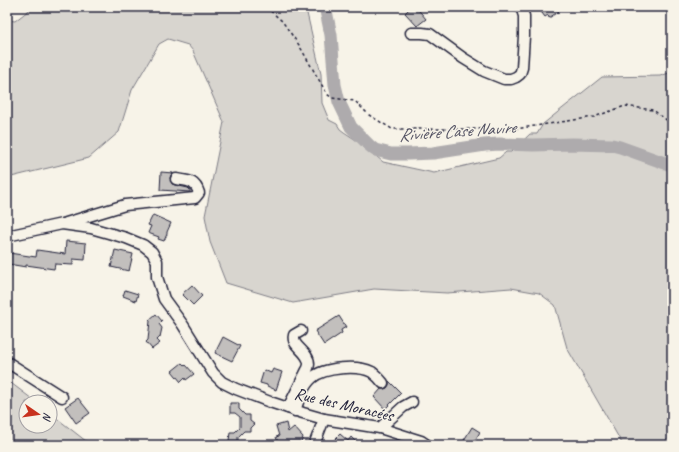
<svg xmlns="http://www.w3.org/2000/svg" width="679" height="452" font-family="Caveat,sans-serif">
<style>
.green{fill:#d8d5cf;stroke:#7d7c85}
.lines{fill:none;stroke-linecap:round;stroke-linejoin:round}
.river{stroke:#aeabad;stroke-width:13}
.building{fill:#c2bfbd;stroke:#22223b}
.minor-casing{stroke:#22223b;stroke-width:13}
.path{stroke:#22223b;stroke-width:1.5;stroke-dasharray:3 3;stroke-linecap:butt}
.minor{stroke:#f7f3e8;stroke-width:10}
.labels{text-anchor:middle;stroke-width:3;stroke-linejoin:round;paint-order:stroke}
.street-label{font-size:17px;fill:#22223b;stroke:#f7f3e8}
.water-label{font-size:18px;font-style:italic;fill:#535263;stroke:#f7f3e8}
</style>
<rect width="100%" height="100%" fill="#f7f3e8"/>
<filter id="ink" filterUnits="userSpaceOnUse"><feTurbulence type="fractalNoise" baseFrequency=".025" numOctaves="2"/><feDisplacementMap in="SourceGraphic" scale="8" xChannelSelector="R" yChannelSelector="G"/><feConvolveMatrix kernelMatrix="1 2 1 2 8 2 1 2 1" color-interpolation-filters="sRGB"/></filter>
<g filter="url(#ink)">
<g class="green">
<path d="M33,7H304L306,9L321,74L322,103L329,120L337,124L340,129L344,132L362,144L383,162L434,173L499,158L506,152H511L530,134H537L543,124L602,77L660,76L672,72V445H623L567,348L555,305L539,293L511,288L447,293L374,289L293,303L226,283L210,242L205,216L224,122L193,51L188,45L168,39L159,44L132,90L119,132L89,158L7,178V20L15,21Z"/>
<path d="M7,380L36,402H26V426H50V413L91,445H7Z"/>
</g>
<g class="lines">
<path class="river" d="M324,7L326,11L331,35L335,85L339,102L351,127L370,146L375,150L391,154H408L433,153L485,145L499,144L533,145L572,144L612,145L620,147L662,162L672,165"/>
</g>
<g class="building">
<path d="M411,7H416L426,19L417,26L405,13Z"/>
<path d="M543,7H557L559,11L549,18L548,15L545,17L539,9Z"/>
<path d="M161,172L173,173L171,175L170,178L172,184L175,185L188,188L190,190V192L160,190Z"/>
<path d="M153,215L171,223L167,232V234L164,241L158,239L159,237L148,233L151,226L148,225Z"/>
<path d="M66,241L86,243L85,260L73,259V265L55,264L54,269L26,265V267L8,264L9,253L36,257L37,250L65,254Z"/>
<path d="M115,250L133,254L129,271L111,267Z"/>
<path d="M192,285L202,296L193,305L182,294Z"/>
<path d="M125,290L138,294L136,301L123,296Z"/>
<path d="M156,314L162,321L159,324L162,328L160,337L157,340L160,343L152,349L146,342L148,340L150,321L149,320Z"/>
<path d="M339,316L346,327L341,330L342,333L324,345L315,331Z"/>
<path d="M223,337L240,346L232,361L215,353Z"/>
<path d="M182,363L185,366L186,365L194,374L186,380L185,378L181,382L172,371Z"/>
<path d="M273,369L282,372L276,390L267,386V385L260,383L264,370L271,373Z"/>
<path d="M389,381L401,393L385,409L374,397L381,389H384L387,388L389,385Z"/>
<path d="M78,398L90,413L76,423L65,407Z"/>
<path d="M230,403H239V409L245,415H250V421L254,424L250,428V431H244L238,437V441H229L230,432H235L240,427V417L235,413H230Z"/>
<path d="M286,423L288,432L294,427L303,437L300,445H279L276,437L279,436L276,426Z"/>
<path d="M472,427L480,432L472,445H461Z"/>
<path d="M340,434L348,441L351,437L359,445H339L334,440Z"/>
</g>
<g class="lines">
<g class="minor-casing">
<g id="minor">
<path d="M411,33H422L430,34L463,58L484,71L504,79H511L516,77L520,74L522,68L524,36V16L521,7"/>
<path d="M66,223L125,205L195,198L199,193C195,180 188,181 176,179"/>
<path d="M7,236L62,224L91,228L126,238L143,245L152,252L157,261V277L164,299L183,325L213,373L222,382L236,389L270,402L303,413L324,419L380,428L405,436L421,441L427,445"/>
<path d="M7,362L62,397"/>
<path d="M288,408L307,370C308,369 309,365 309,364C309,351 291,347 294,335L301,331"/>
<path d="M295,411C299,399 303,386 312,378C324,367 358,365 372,372C376,375 380,379 383,383"/>
<path d="M380,428L403,407L412,402"/>
<path d="M314,445L324,419"/>
</g>
</g>
<path class="path" d="M266,7L282,21L299,45L327,94L332,98L355,101L369,115L392,129H515L594,117L625,106L653,110L668,121L672,131"/>
<use href="#minor" class="minor"/>
</g>
</g>
<g class="labels">
<g class="street-label">
<text transform="translate(344 404) rotate(13)" y="6">Rue des Moracées</text>
</g>
<g class="water-label">
<text transform="translate(457 131) rotate(-4)" y="6">Rivière Case Navire</text>
</g>
</g>
<rect width="679" height="452" fill="none" stroke="#f7f3e8" stroke-width="24"/>
<rect x="12" y="12" width="655" height="428" fill="none" stroke="#22223b" stroke-width="1.5" filter="url(#ink)"/>
<g transform="translate(38 414) rotate(103)"><circle r="19" fill="#f7f3e8" stroke="#a29fa3"/>
<path d="M0-3L7 15L0 10L-7 15Z" fill="#c8321e"/>
<text y="-6" font-size="11" font-weight="bold" text-anchor="middle" fill="#22223b">N</text>
</g>
</svg>
